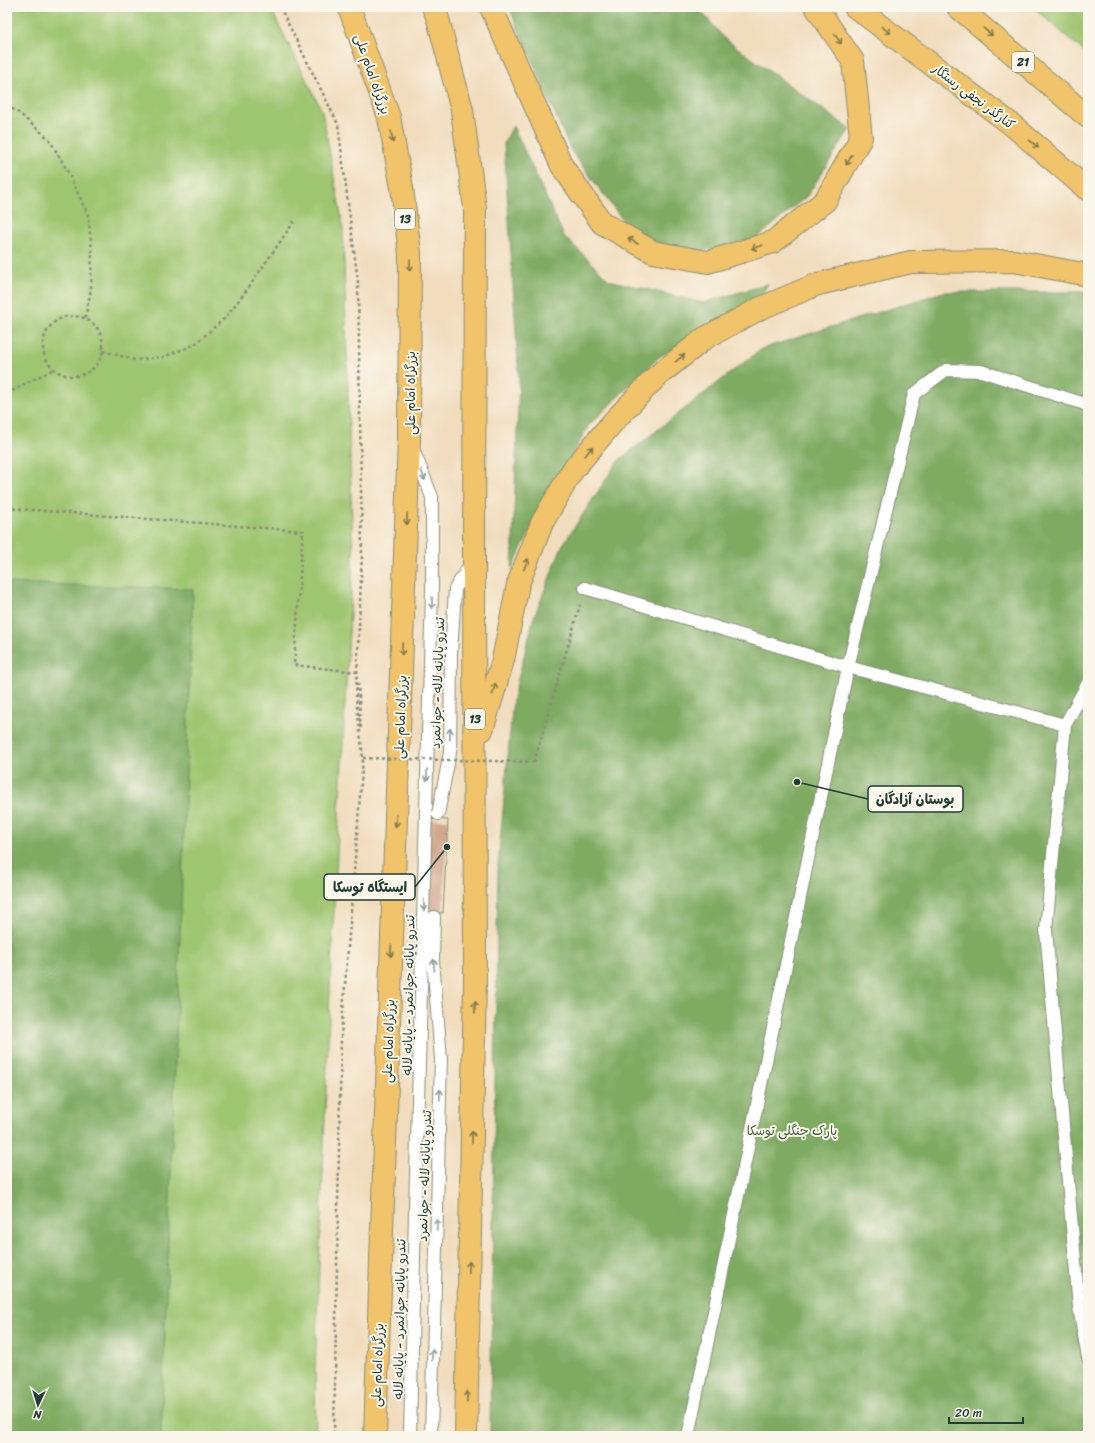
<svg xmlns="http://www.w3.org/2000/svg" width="1095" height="1443" font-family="Sriracha,'Playpen Sans Arabic',sans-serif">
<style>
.green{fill:#9ec570;stroke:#5e8152}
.forest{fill:#7eaa62;stroke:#4e744b}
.building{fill:#cb9e85}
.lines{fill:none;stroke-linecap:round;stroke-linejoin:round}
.lane-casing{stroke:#888d79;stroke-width:14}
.primary-casing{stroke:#888d79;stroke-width:24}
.highway-casing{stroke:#888d79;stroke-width:24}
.path{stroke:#888d79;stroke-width:2.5;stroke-dasharray:3 3;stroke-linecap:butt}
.lane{stroke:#fff;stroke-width:12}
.primary{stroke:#f1c36a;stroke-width:22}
.highway{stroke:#f1c36a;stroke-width:22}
.path-bridge{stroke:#888d79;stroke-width:2.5;stroke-dasharray:3 3;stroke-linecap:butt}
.oneway{stroke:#7d794c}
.oneway2{stroke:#8f9e9a}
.labels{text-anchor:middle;stroke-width:4;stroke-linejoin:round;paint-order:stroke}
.shield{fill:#fbf7ec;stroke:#61756b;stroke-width:1}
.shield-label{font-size:12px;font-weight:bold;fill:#1f3d34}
.street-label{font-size:13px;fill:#1f3d34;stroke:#fbf7ec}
.park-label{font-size:13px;fill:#3f5f43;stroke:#fbf7ec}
.leader{fill:none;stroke:#1f3d34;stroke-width:1.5}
.callout-dot{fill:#1f3d34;stroke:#fbf7ec;stroke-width:1.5}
.callout{fill:#fbf7ec;stroke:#1f3d34;stroke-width:1.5}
.callout-label{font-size:14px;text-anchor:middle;font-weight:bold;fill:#1f3d34}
</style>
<rect width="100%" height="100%" fill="#fbf7ec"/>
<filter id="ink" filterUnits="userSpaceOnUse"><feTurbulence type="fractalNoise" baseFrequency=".025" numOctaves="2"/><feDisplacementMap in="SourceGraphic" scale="8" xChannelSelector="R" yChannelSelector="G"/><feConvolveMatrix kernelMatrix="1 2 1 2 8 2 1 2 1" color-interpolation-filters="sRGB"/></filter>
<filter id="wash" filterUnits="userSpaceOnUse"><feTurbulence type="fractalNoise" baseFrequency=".012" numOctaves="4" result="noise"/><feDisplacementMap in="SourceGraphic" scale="16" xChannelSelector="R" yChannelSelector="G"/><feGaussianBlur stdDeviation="0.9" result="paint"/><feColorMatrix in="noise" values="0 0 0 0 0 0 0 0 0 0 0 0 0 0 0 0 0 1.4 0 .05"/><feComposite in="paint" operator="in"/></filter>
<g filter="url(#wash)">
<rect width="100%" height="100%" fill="#f1ddbe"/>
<g class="green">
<path d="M7,7H270L322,111L343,226L353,557L331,966L315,1370L316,1436H7Z"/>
<path d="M1033,7H1086L1088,8V55Z"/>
</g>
<g class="forest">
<path d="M509,7H697L725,39L850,129L807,196L757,238L691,254L634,235L571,151Z"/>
<path d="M513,126L564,236L609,280L703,303L768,284L760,298L659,357L588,426L522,547L512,569L519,380L504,143Z"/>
<path d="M943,292H1088V1436H490L498,865L513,699L533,620L562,546L618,461L761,349Z"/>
<path d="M7,583L193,589L161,1436H7Z"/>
</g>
<g id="blocks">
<path class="building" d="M427,819L448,820L443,913L422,912Z"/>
</g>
</g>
<g filter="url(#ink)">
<use href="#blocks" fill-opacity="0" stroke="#888d79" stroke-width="1"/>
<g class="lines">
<g class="lane-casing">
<g id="lane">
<path d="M585,588L848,667L914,394L946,370L981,371L1088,405"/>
<path d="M1088,683L1065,725L1046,930L1079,1307L1088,1358"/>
<path d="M438,814L450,753L451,654L455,589L471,563"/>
<path d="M410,1436L415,1211L432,591V497L413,449"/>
<path d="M431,1436L441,1059L433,960L434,917"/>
<path d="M688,1436L848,667L1065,725"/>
</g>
</g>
<g class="primary-casing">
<path id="primary" d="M855,7L1011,124L1088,190"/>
</g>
<g class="highway-casing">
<g id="highway">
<path d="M349,7L389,117L402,188L410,254L409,438L375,1436"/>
<path d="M433,7L438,19L462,110L475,208L474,558L475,982L466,1436"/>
<path d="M491,7L562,166L602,223L653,252L708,262L773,242L825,201L861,138L853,61L816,7"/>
<path d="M958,7L1088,117"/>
<path d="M482,730L503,660L518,584L542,523L572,471L613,422L656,377L705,338L761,308L818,284L911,262L1014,261L1088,275"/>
</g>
</g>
<g class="path">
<path d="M280,7L338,124L358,282L362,555L356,698L363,758L341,1036L334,1436"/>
<path d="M7,105L20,114L49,139L66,168L88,215L92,250L91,289L85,319"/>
<circle cx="73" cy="346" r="30"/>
<path d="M103,351L135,360L163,357L194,345L225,318L249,287L295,220"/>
<path d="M7,394L26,383L55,369"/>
<path d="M7,508L303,531L294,665L357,672"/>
<path d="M358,683L361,728"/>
<path d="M534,762L580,605"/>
</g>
<use href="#lane" class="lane"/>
<use href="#primary" class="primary"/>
<use href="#highway" class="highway"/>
<path class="path-bridge" d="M363,758L534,762"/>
</g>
<defs><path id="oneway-shaft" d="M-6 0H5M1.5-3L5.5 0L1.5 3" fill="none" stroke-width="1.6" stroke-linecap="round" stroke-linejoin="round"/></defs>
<g class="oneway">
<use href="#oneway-shaft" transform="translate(886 30) rotate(37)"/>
<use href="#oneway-shaft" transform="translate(988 32) rotate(40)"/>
<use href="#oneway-shaft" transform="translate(838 39) rotate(55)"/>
<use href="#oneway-shaft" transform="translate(392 137) rotate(80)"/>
<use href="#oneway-shaft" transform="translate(1034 144) rotate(41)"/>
<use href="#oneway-shaft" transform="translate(849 160) rotate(120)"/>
<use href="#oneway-shaft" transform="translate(633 241) rotate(-150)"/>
<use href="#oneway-shaft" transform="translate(757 247) rotate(163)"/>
<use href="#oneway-shaft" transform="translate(410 265) rotate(90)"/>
<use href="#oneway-shaft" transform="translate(680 358) rotate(-39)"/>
<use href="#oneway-shaft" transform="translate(589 451) rotate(-51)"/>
<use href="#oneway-shaft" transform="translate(407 519) rotate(92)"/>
<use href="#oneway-shaft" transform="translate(526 564) rotate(-68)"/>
<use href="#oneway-shaft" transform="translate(402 649) rotate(92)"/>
<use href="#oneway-shaft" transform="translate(494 689) rotate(-74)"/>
<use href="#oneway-shaft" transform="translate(396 821) rotate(92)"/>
<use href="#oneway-shaft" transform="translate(391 951) rotate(92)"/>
<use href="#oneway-shaft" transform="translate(475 1007) rotate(-89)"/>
<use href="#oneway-shaft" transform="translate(472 1137) rotate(-89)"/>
<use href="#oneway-shaft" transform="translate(469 1267) rotate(-89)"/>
<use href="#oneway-shaft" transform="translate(467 1397) rotate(-89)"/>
</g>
<g class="oneway2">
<use href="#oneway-shaft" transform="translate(423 475) rotate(69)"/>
<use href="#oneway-shaft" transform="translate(432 603) rotate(91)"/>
<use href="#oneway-shaft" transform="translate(450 734) rotate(-89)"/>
<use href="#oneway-shaft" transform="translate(427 775) rotate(91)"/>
<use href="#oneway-shaft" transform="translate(424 905) rotate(91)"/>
<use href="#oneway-shaft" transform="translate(434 965) rotate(-94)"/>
<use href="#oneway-shaft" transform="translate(440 1095) rotate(-89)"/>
<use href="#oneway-shaft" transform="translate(437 1225) rotate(-88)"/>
<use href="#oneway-shaft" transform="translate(432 1355) rotate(-89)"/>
</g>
</g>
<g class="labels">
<g class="shield">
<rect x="1012" y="52" width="22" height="20" rx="3"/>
<rect x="395" y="209" width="20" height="20" rx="3"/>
<rect x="465" y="709" width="20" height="20" rx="3"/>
</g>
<g class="shield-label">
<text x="1023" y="66">21</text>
<text x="405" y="223">13</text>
<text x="475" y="723">13</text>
</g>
<g class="street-label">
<text transform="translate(373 74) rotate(71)" y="5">بزرگراه امام علی</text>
<text transform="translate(974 96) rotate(37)" y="5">کنارگذر نجفی رستگار</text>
<text transform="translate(410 393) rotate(-90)" y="5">بزرگراه امام علی</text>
<text transform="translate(437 683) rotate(-88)" y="5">تندرو پایانه لاله - جوانمرد</text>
<text transform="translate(400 717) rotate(-88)" y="5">بزرگراه امام علی</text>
<text transform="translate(408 995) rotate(-89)" y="5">تندرو پایانه جوانمرد - پایانه لاله</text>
<text transform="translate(388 1041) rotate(-88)" y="5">بزرگراه امام علی</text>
<text transform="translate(424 1176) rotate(-88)" y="5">تندرو پایانه لاله - جوانمرد</text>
<text transform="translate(399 1319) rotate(-89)" y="5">تندرو پایانه جوانمرد - پایانه لاله</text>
<text transform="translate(377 1365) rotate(-88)" y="5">بزرگراه امام علی</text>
</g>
<g class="park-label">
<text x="792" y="1135">پارک جنگلی توسکا</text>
</g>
</g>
<path class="leader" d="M797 782L868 799M447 847L415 887"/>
<g class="callout-dot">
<circle cx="797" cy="782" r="4"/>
<circle cx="447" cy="847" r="4"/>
</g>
<g class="callout">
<rect x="868" y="786" width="95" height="26" rx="4"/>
<rect x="324" y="874" width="91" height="26" rx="4"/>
</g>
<g class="callout-label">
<text x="915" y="804">بوستان آزادگان</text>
<text x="370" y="892">ایستگاه توسکا</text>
</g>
<rect width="1095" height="1443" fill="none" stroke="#fbf7ec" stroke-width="24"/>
<g transform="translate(38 1405) rotate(184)" stroke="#fbf7ec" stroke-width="3" paint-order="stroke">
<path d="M0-3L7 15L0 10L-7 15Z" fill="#1f3d34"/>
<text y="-6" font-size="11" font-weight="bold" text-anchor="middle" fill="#1f3d34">N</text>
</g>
<path d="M949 1417v6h74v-6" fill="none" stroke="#1f3d34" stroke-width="2"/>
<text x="955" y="1417" font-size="12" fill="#1f3d34" stroke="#fbf7ec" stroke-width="3" paint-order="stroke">20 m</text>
</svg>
